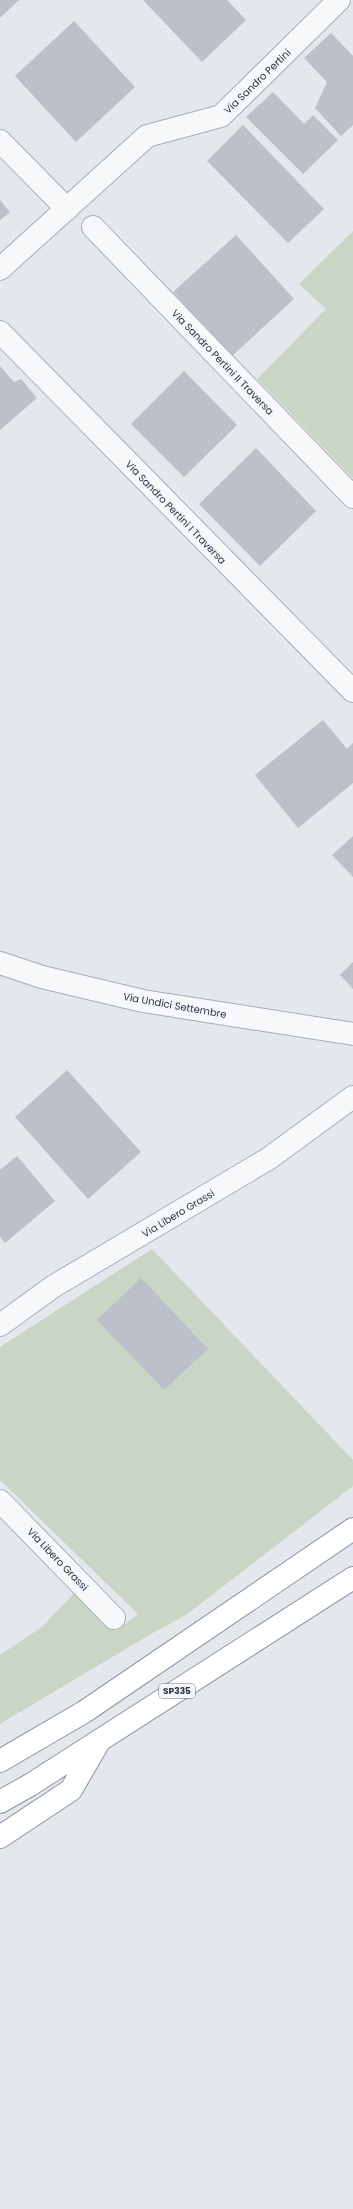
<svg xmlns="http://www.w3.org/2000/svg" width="353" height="2209" font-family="Poppins,sans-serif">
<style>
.green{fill:#c9d6c5}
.building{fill:#bbc0ca}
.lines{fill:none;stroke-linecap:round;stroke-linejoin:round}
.minor-casing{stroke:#a9aeb7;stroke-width:24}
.highway-casing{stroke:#8b94a3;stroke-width:24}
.minor{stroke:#f7f8fa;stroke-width:22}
.highway{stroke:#fff;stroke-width:22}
.labels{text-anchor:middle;stroke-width:4;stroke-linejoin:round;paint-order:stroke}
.shield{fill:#f4f6f9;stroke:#676e7b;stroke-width:1}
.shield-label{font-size:9px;font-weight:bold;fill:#2b3445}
.street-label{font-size:10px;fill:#2b3445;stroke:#f4f6f9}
</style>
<rect width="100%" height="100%" fill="#e4e7ec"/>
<g class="green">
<path d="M353,231V478L257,379L326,309L299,284Z"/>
<path d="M152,1249L353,1460V1486L186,1615L149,1635L0,1724V1655L42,1627L76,1591L105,1623L116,1631L138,1614L0,1480V1347Z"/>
</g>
<g class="building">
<path d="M0,0H19L0,18Z"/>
<path d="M143,0H227L246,20L202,62Z"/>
<path d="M74,21L135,87L76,142L15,76Z"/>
<path d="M331,33L353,56V125L341,136L315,108L327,82L304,58Z"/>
<path d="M273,92L304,124L313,115L338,140L303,174L246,117Z"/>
<path d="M243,125L324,209L288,243L207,161Z"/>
<path d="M0,200L10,212L0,220Z"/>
<path d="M236,235L294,299L232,356L173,292Z"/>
<path d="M0,366L14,382L21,379L37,398L0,430Z"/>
<path d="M184,371L237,425L184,477L131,424Z"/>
<path d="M256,448L316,511L260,566L199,504Z"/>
<path d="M323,720L347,749L353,743V783L298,828L255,775Z"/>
<path d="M353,836V877L332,855Z"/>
<path d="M353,962V989L340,975Z"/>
<path d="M67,1070L141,1152L88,1199L15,1117Z"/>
<path d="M17,1156L55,1201L5,1243L0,1237V1170Z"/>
<path d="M141,1278L208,1349L164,1390L97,1320Z"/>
</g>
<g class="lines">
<g class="minor-casing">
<g id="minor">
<path d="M0,141L67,209"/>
<path d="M93,227L353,497"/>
<path d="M0,269L147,136L221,116L339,0"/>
<path d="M0,332L353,691"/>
<path d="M0,963L42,977L143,1001L353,1034"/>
<path d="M0,1325L54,1286L268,1159L353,1097"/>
<path d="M0,1501L114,1618"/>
</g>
</g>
<g class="highway-casing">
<g id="highway">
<path d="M0,1761L84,1712L353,1529"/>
<path d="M0,1802L30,1785L353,1578"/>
<path d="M0,1837L71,1790L97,1745"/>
</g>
</g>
<use href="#minor" class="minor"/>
<use href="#highway" class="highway"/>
</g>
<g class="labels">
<rect class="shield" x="159" y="1684" width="36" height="14" rx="3"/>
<g class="shield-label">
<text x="177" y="1694">SP335</text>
</g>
<g class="street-label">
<text transform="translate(257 81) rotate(-44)" y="4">Via Sandro Pertini</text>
<text transform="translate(223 362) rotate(46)" y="4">Via Sandro Pertini II Traversa</text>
<text transform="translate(176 512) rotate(46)" y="4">Via Sandro Pertini I Traversa</text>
<text transform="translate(175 1005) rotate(10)" y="4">Via Undici Settembre</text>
<text transform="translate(178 1213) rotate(-31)" y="4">Via Libero Grassi</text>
<text transform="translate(58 1559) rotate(46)" y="4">Via Libero Grassi</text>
</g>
</g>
</svg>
